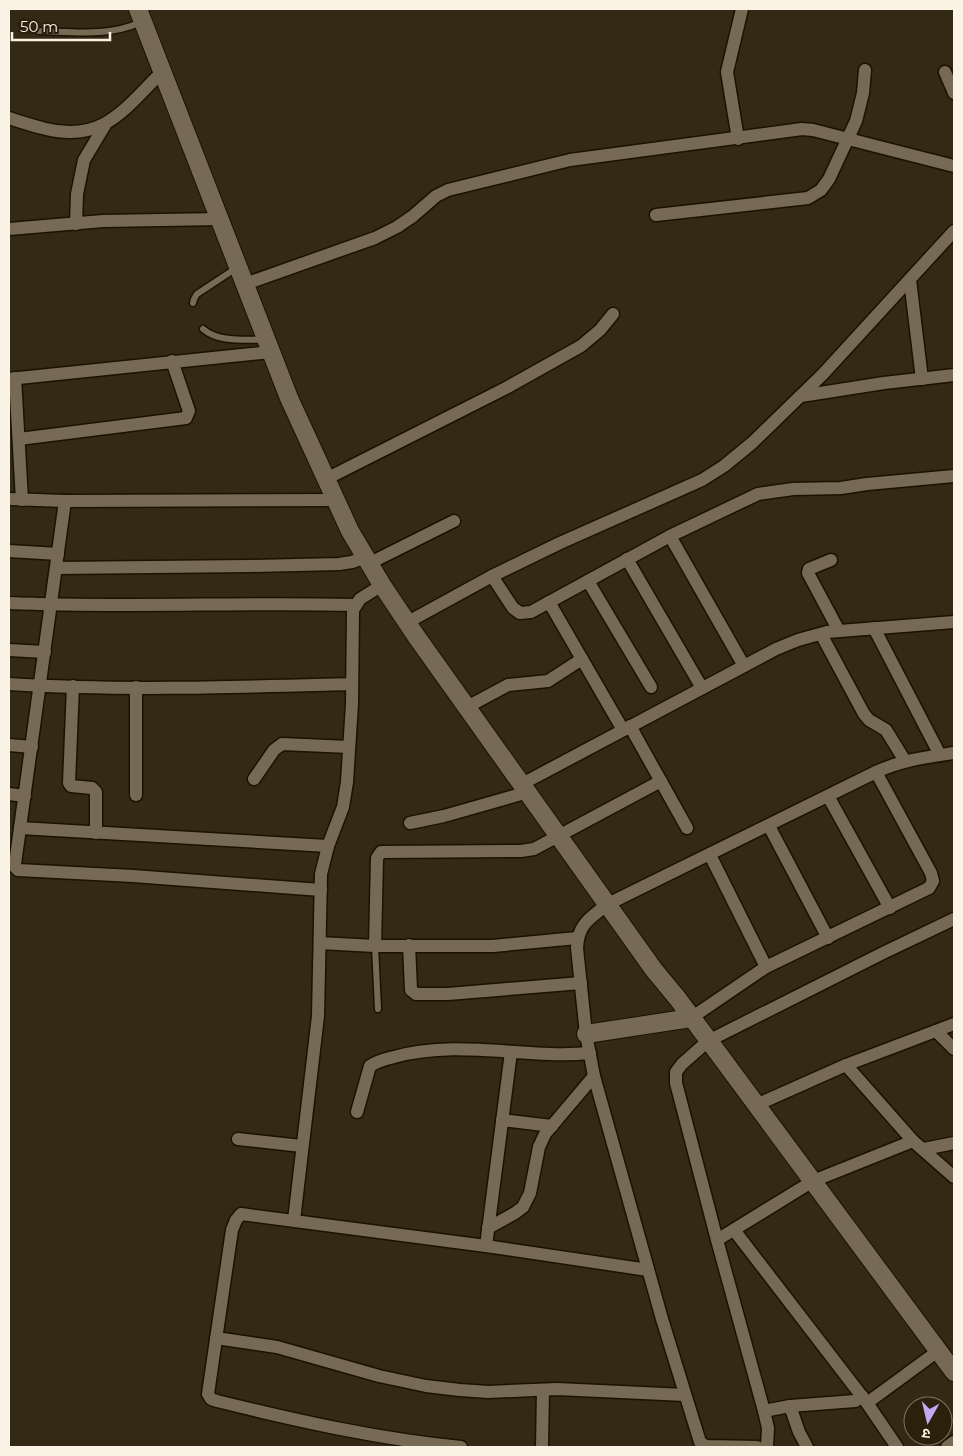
<svg xmlns="http://www.w3.org/2000/svg" width="963" height="1456" font-family="Montserrat,'Noto Sans Devanagari',sans-serif">
<style>
.lines{fill:none;stroke-linecap:round;stroke-linejoin:round}
.lane-casing{stroke:#1b1201;stroke-width:9}
.street-casing{stroke:#1b1201;stroke-width:15}
.secondary-casing{stroke:#1b1201;stroke-width:20}
.lane{stroke:#766a54;stroke-width:6}
.street{stroke:#766a54;stroke-width:12}
.secondary{stroke:#766a54;stroke-width:18}
</style>
<rect width="100%" height="100%" fill="#342915"/>
<g class="lines">
<g class="lane-casing">
<g id="lane">
<path d="M39,31C74,32 109,37 141,22"/>
<path d="M193,303L194,299L197,294L238,267"/>
<path d="M203,329C219,343 245,339 266,340"/>
<path d="M375,946L378,1009"/>
</g>
</g>
<g class="street-casing">
<g id="street">
<path d="M945,72L954,93"/>
<path d="M9,118C21,122 33,126 46,129C104,143 125,108 162,72"/>
<path d="M738,139L727,72L742,9"/>
<path d="M656,215L808,198L821,190L829,179L856,121L863,93L865,70"/>
<path d="M76,224L77,194L84,160L105,125"/>
<path d="M9,229L103,221L219,219"/>
<path d="M910,280L922,379"/>
<path d="M245,284L375,238L397,227L413,216L436,196L448,190L570,160L802,129L813,130L954,166"/>
<path d="M15,378L22,500"/>
<path d="M9,379L271,352"/>
<path d="M801,396L884,383L954,375"/>
<path d="M19,439L186,418L189,411L172,361"/>
<path d="M326,479L506,388L581,346L600,330L613,314"/>
<path d="M9,499L65,501L336,500"/>
<path d="M65,501L20,828L328,846"/>
<path d="M670,536L744,666"/>
<path d="M9,551L58,554"/>
<path d="M627,559L702,688"/>
<path d="M831,560L809,569L808,573L839,631"/>
<path d="M370,563L454,521"/>
<path d="M56,568L250,566L339,564L352,562L366,557"/>
<path d="M492,576L513,608L520,613L531,612L670,536L758,494L793,489L841,488L867,484L954,476"/>
<path d="M588,581L651,687"/>
<path d="M549,602L623,730"/>
<path d="M9,603C124,608 239,602 355,605"/>
<path d="M408,622L492,576L560,543L702,480L724,466L752,443L823,374L954,231"/>
<path d="M874,628L940,755"/>
<path d="M821,634L864,714L869,720L886,730L905,761"/>
<path d="M9,650L45,652"/>
<path d="M9,684C123,691 238,687 352,684"/>
<path d="M73,686L69,783L71,786L92,788L96,792V833"/>
<path d="M467,707L508,685L548,681L582,659"/>
<path d="M630,726L687,828"/>
<path d="M9,745L32,747"/>
<path d="M254,779L274,750L282,744L349,747"/>
<path d="M522,784L776,649L798,640L827,632L954,622"/>
<path d="M9,794L25,796"/>
<path d="M136,795V687"/>
<path d="M828,796L890,908"/>
<path d="M410,823L444,816L528,792"/>
<path d="M769,826L828,938"/>
<path d="M20,828L15,864V867L18,870L133,876L321,890"/>
<path d="M710,855L766,967"/>
<path d="M320,943L375,946H493L577,938"/>
<path d="M409,945L411,990L416,994H448L581,983"/>
<path d="M375,946L377,858L381,852L521,851L534,849L661,781"/>
<path d="M691,1018L766,967L929,888L933,881L931,873L876,772"/>
<path d="M936,1031L954,1049"/>
<path d="M846,1065L913,1141L954,1177"/>
<path d="M756,1105L846,1065L954,1024"/>
<path d="M357,1112L370,1066C377,1061 386,1059 394,1057C460,1039 524,1059 590,1053"/>
<path d="M502,1120L552,1126"/>
<path d="M238,1139L302,1146"/>
<path d="M924,1149L954,1143"/>
<path d="M294,1220L318,1016L321,874L328,846L343,807L347,782L352,704L353,610L360,599L382,585"/>
<path d="M488,1228L515,1213L523,1207L530,1193L539,1147L545,1134L594,1076"/>
<path d="M734,1230L867,1403L897,1447"/>
<path d="M717,1240L813,1181L913,1141"/>
<path d="M486,1246L511,1052"/>
<path d="M216,1338L277,1347L379,1376L426,1386L460,1390L488,1392L557,1389L685,1395"/>
<path d="M867,1403L938,1351"/>
<path d="M790,1406L799,1432L807,1447"/>
<path d="M764,1411L790,1406L855,1401L862,1396"/>
<path d="M461,1447C378,1439 298,1421 217,1401L211,1399L208,1394L232,1230L236,1220L241,1214L486,1246L648,1270"/>
<path d="M542,1447L543,1390"/>
<path d="M757,1447L708,1446L704,1445L700,1442L662,1319L594,1076L586,1034L577,948C578,924 590,918 608,904L876,772C902,760 927,757 954,753"/>
<path d="M767,1447L768,1428L764,1411L717,1240L676,1083V1072L682,1064L708,1041L883,953L954,919"/>
<path d="M947,1447L954,1442"/>
</g>
</g>
<g class="secondary-casing">
<g id="secondary">
<path d="M138,9L289,398L350,531L382,585L416,636L654,970L678,999L954,1372"/>
<path d="M586,1034L691,1018"/>
</g>
</g>
<use href="#lane" class="lane"/>
<use href="#street" class="street"/>
<use href="#secondary" class="secondary"/>
</g>
<rect width="963" height="1456" fill="none" stroke="#faf3e6" stroke-width="20"/>
<g transform="translate(928 1421) rotate(188)"><circle r="24" fill="#2a200b" stroke="#7d7463"/>
<path d="M0-4L9 19L0 12L-9 19Z" fill="#c4a7f1"/>
<text y="-8" font-size="14" font-weight="bold" text-anchor="middle" fill="#faf3e6">उ</text>
</g>
<path d="M12 32v8h98v-8" fill="none" stroke="#faf3e6" stroke-width="2.5"/>
<text x="20" y="32" font-size="15" fill="#faf3e6" stroke="#2a200b" stroke-width="4" paint-order="stroke">50 m</text>
</svg>
